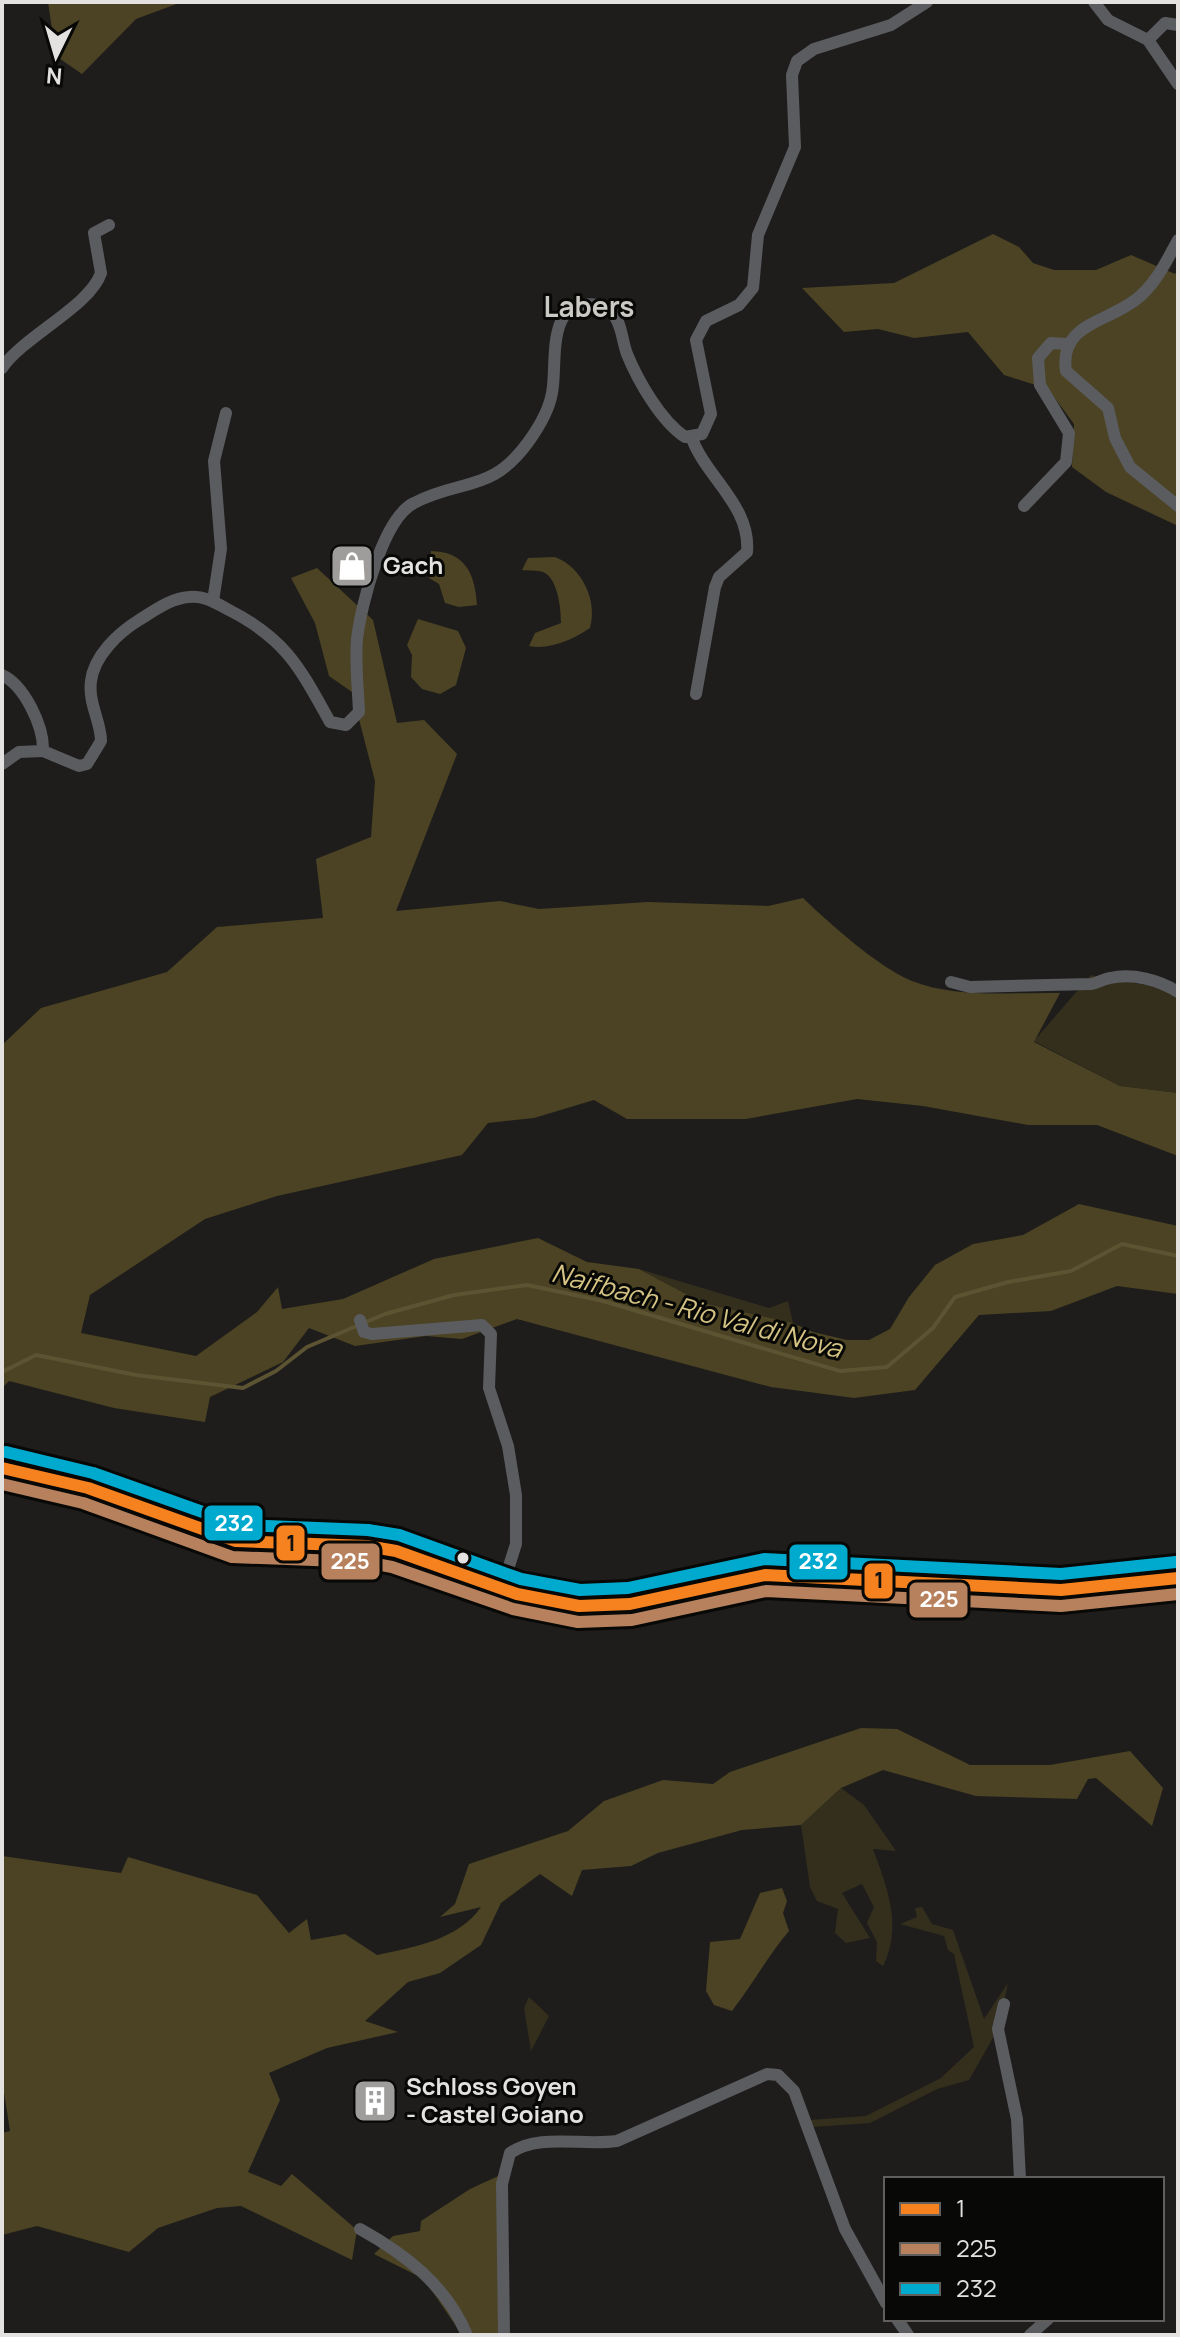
<svg xmlns="http://www.w3.org/2000/svg" width="1180" height="2337" font-family="Manrope,sans-serif">
<style>
.green{fill:#342f1d}
.forest{fill:#4b4323}
.lines{fill:none;stroke-linecap:round;stroke-linejoin:round}
.stream{stroke:#5b5331;stroke-width:4}
.street{stroke:#5a5c60;stroke-width:12}
.secondary{stroke:#5c5e62;stroke-width:18}
.bus-1-casing{stroke:#080806;stroke-width:18}
.bus-2-casing{stroke:#080806;stroke-width:18}
.bus-3-casing{stroke:#080806;stroke-width:18}
.bus-1{stroke:#f5821f;stroke-width:12}
.bus-2{stroke:#b6815c;stroke-width:12}
.bus-3{stroke:#00a9ce;stroke-width:12}
.bus-dot{fill:#e3e2e0;stroke:#080806;stroke-width:3}
.labels{text-anchor:middle;stroke-width:6;stroke-linejoin:round;paint-order:stroke}
.poi-label{font-size:24px;font-weight:bold;fill:#e3e2e0;stroke:#080806;text-anchor:start}
.water-label{font-size:26px;font-style:italic;fill:#d4c383;stroke:#080806}
.quarter-label{font-size:28px;font-weight:bold;fill:#cac9c4;stroke:#080806}
.line-badge{stroke:#080806;stroke-width:3}
.badge-label{font-size:22px;text-anchor:middle;font-weight:bold;fill:#fff}
.pale-badge-label{font-size:22px;text-anchor:middle;font-weight:bold;fill:#111}
</style>
<rect width="100%" height="100%" fill="#1e1d1b"/>
<g class="green">
<path d="M1091,975C1121,983 1153,981 1178,998V1093L1120,1086L1034,1041Z"/>
<path d="M639,1269L769,1308L788,1301L793,1323L703,1303Z"/>
<path d="M841,1788L864,1805L896,1851L873,1849C887,1887 903,1927 883,1966L876,1961L877,1942L867,1923L874,1907L862,1884L842,1893L870,1938L846,1943L835,1933L838,1909L817,1901L810,1887L801,1825Z"/>
<path d="M922,1907L932,1924L953,1930L984,2019L1008,1983L998,2029L969,2080L937,2089L870,2123L813,2127L809,2120L866,2116L941,2078L974,2047L954,1954L948,1950L944,1936L900,1924L917,1917L915,1908Z"/>
<path d="M529,1997L549,2016L531,2051L524,2008Z"/>
</g>
<g class="forest">
<path d="M48,2H182L136,19L82,74L56,56Z"/>
<path d="M993,234L1019,247L1033,263L1054,270H1096L1131,255L1175,274L1178,269V526L1106,492L1072,467L1074,424L1048,389L1004,375L968,332L914,338L878,329L844,332L802,288L894,283Z"/>
<path d="M431,551C465,552 475,573 477,605L459,607L445,603L439,584L429,578Z"/>
<path d="M555,557C582,567 598,601 590,628C572,640 550,650 529,646L535,633L561,623C561,609 558,578 543,572C538,570 528,571 522,570L528,558Z"/>
<path d="M317,568L373,620L397,723L424,720L457,754L396,911L500,901L539,909L648,902L768,906L803,898C829,923 878,967 912,981C958,999 1012,992 1060,993L1034,1042L1120,1086L1178,1093V1156L1097,1125H1028L923,1106L857,1099L746,1119H627L594,1100L534,1118L488,1123L462,1155L277,1196L205,1219L90,1295L81,1333L196,1356L257,1312L278,1287L282,1309L343,1299L434,1259L538,1238L587,1262L639,1269L703,1303L793,1323L813,1332L847,1340H869L890,1329L909,1297L935,1265L973,1244L1023,1235L1079,1204L1178,1226V1294L1117,1286L1051,1311L979,1315L915,1390L854,1398L771,1387L517,1319L462,1339L426,1336L355,1346L309,1328L283,1362L210,1397L205,1422L114,1408L9,1381L2,1388V1045L41,1008L167,972L217,927L323,918L316,859L371,837L375,781L352,692L329,676L315,623L291,578Z"/>
<path d="M418,619L458,631L466,648L456,685L440,694L422,689L411,677L412,655L407,645Z"/>
<path d="M861,1728L897,1729L970,1765H1050L1130,1751L1163,1788L1152,1826L1096,1778L1088,1779L1077,1799L976,1796L883,1770L841,1788L801,1825L742,1830L658,1853L631,1866L582,1870L572,1896L540,1874L501,1903L481,1945L440,1973L408,1982L365,2021L398,2032L327,2048L269,2073L280,2100L248,2172L281,2186L292,2174L357,2230L352,2260L241,2206L217,2208L158,2228L129,2252L37,2226L2,2235V2133L10,2131L2,2080V1856L121,1873L128,1857L257,1895L289,1933L307,1919L311,1940L345,1934L377,1955C414,1947 458,1940 481,1907L440,1917L455,1904L469,1864L568,1831L604,1801L663,1780L713,1784L730,1772Z"/>
<path d="M782,1888L787,1901L783,1913L789,1931C767,1957 753,1984 732,2011L714,2005L706,1991L710,1942L740,1939L760,1893Z"/>
<path d="M507,2172L509,2335H462L424,2279L374,2254L393,2236L420,2231L421,2221L470,2189Z"/>
</g>
<g class="lines">
<path class="stream" d="M2,1372L36,1355L136,1375L243,1388L276,1371L307,1347L385,1314L454,1295L527,1285L603,1301L840,1371L887,1367L933,1328L955,1297L1008,1282L1071,1271L1122,1244L1178,1256"/>
<g class="street">
<path d="M1094,2L1108,20L1148,40L1178,84"/>
<path d="M1148,40L1165,23L1178,25"/>
<path d="M1178,240C1166,262 1155,286 1134,301C1104,323 1059,325 1066,371L1108,408L1115,438L1130,467L1178,506"/>
<path d="M2,368C24,336 90,306 101,273L94,233L109,225"/>
<path d="M691,436C705,477 751,505 747,552L719,577L715,587L696,694"/>
<path d="M1024,506L1066,462L1069,433L1040,385L1038,358L1051,343L1067,344"/>
<path d="M213,601L221,549L214,461L226,413"/>
<path d="M2,675C24,685 44,726 43,751L79,766L87,764L101,741C101,721 88,704 91,681C94,656 118,633 139,620C154,611 171,598 189,597C204,595 216,603 229,610C286,639 300,668 330,722L346,725L359,712C358,688 355,663 357,639C361,605 383,518 414,503C462,478 491,494 529,441C539,427 549,410 552,393C558,363 544,296 598,305C604,306 610,309 613,314C622,324 622,341 627,354C638,381 661,421 685,437L702,434L711,414L696,340L706,321L739,305L753,288L758,235L795,147L792,75L797,61L814,49L891,25L927,2"/>
<path d="M2,764L19,752L43,751"/>
<path d="M951,982L970,987L1091,984C1098,983 1103,979 1110,978C1133,973 1159,980 1178,992"/>
<path d="M360,1320L364,1332L372,1334L482,1325L491,1334L489,1388L508,1446L516,1495V1544L502,1588"/>
<path d="M1004,2004L998,2029L1017,2119L1020,2179"/>
<path d="M360,2229C405,2254 446,2285 467,2335"/>
<path d="M897,2319L908,2335"/>
<path d="M504,2335L502,2184L510,2153C539,2133 582,2146 617,2141L767,2074L778,2075L794,2091L845,2229L886,2303"/>
<path d="M1030,2335L1048,2319"/>
</g>
<path class="secondary" d="M2,1468L88,1488L236,1541L367,1546L396,1551L517,1594L579,1606L630,1604L765,1575L1061,1590L1178,1578"/>
<g class="bus-1-casing">
<path id="bus-1" d="M2,1468L88,1488L236,1541L367,1546L396,1551L517,1594L579,1606L630,1604L765,1575L1061,1590L1178,1578"/>
</g>
<g class="bus-2-casing">
<path id="bus-2" d="M2,1484L83,1503L232,1557L365,1562L392,1567L513,1609L578,1622L632,1620L766,1591L1061,1606L1178,1594"/>
</g>
<g class="bus-3-casing">
<path id="bus-3" d="M6,1452L93,1473L239,1525L368,1530L399,1535L521,1579L580,1590L628,1588L764,1559L1061,1574L1176,1562"/>
</g>
<use href="#bus-1" class="bus-1"/>
<use href="#bus-2" class="bus-2"/>
<use href="#bus-3" class="bus-3"/>
</g>
<defs>
<g id="shop-square" transform="scale(2.3)"><rect x="-9" y="-9" width="18" height="18" rx="4" fill="#9e9d9b" stroke="#080806"/><path d="M-5-2.5h2.3a2.7 3.5 0 0 1 5.4 0H5L5.5 6h-11ZM-1.5-2.5h3a1.5 2.3 0 0 0-3 0Z" fill="#fff"/></g>
<g id="building-square" transform="scale(2.3)"><rect x="-9" y="-9" width="18" height="18" rx="4" fill="#9e9d9b" stroke="#080806"/><path d="M-4-6H4V6H1V3H-1V6H-4ZM-2.5-4.3h1.7v1.8h-1.7ZM.8-4.3h1.7v1.8H.8ZM-2.5-1h1.7V.8h-1.7ZM.8-1h1.7V.8H.8Z" fill="#fff"/></g>
</defs>
<g fill-rule="evenodd">
<use href="#shop-square" x="352" y="566"/>
<use href="#building-square" x="375" y="2101"/>
</g>
<circle class="bus-dot" cx="463" cy="1558" r="7"/>
<g class="labels">
<g class="poi-label">
<text x="383" y="574">Gach</text>
<text x="406" y="2095">Schloss Goyen<tspan x="406" dy="28">- Castel Goiano</tspan></text>
</g>
<g class="water-label">
<text transform="translate(697 1311) rotate(15)" y="9">Naifbach - Rio Val di Nova</text>
</g>
<g class="quarter-label">
<text x="589" y="317">Labers</text>
</g>
</g>
<g class="line-badge">
<rect x="203" y="1504" width="61" height="38" rx="8" fill="#00a9ce"/>
<rect x="275" y="1524" width="31" height="38" rx="8" fill="#f5821f"/>
<rect x="320" y="1542" width="61" height="39" rx="8" fill="#b6815c"/>
<rect x="788" y="1543" width="61" height="38" rx="8" fill="#00a9ce"/>
<rect x="863" y="1562" width="31" height="38" rx="8" fill="#f5821f"/>
<rect x="908" y="1581" width="61" height="38" rx="8" fill="#b6815c"/>
</g>
<g class="badge-label">
<text x="234" y="1531">232</text>
<text x="350" y="1569">225</text>
<text x="818" y="1569">232</text>
<text x="939" y="1607">225</text>
</g>
<g class="pale-badge-label">
<text x="291" y="1551">1</text>
<text x="879" y="1588">1</text>
</g>
<rect width="1180" height="2337" fill="none" stroke="#e3e2e0" stroke-width="8"/>
<rect x="884" y="2177" width="280" height="144" fill="#080806" stroke="#605f5d" stroke-width="2"/>
<rect x="900" y="2203" width="40" height="12" fill="#f5821f" stroke="#605f5d" stroke-width="2"/>
<text x="956" y="2217" font-size="24" fill="#e3e2e0">1</text>
<rect x="900" y="2243" width="40" height="12" fill="#b6815c" stroke="#605f5d" stroke-width="2"/>
<text x="956" y="2257" font-size="24" fill="#e3e2e0">225</text>
<rect x="900" y="2283" width="40" height="12" fill="#00a9ce" stroke="#605f5d" stroke-width="2"/>
<text x="956" y="2297" font-size="24" fill="#e3e2e0">232</text>
<g transform="translate(56 56) rotate(185)" stroke="#080806" stroke-width="6" paint-order="stroke">
<path d="M0-6L14 30L0 20L-14 30Z" fill="#e3e2e0"/>
<text y="-12" font-size="22" font-weight="bold" text-anchor="middle" fill="#e3e2e0">N</text>
</g>
</svg>
